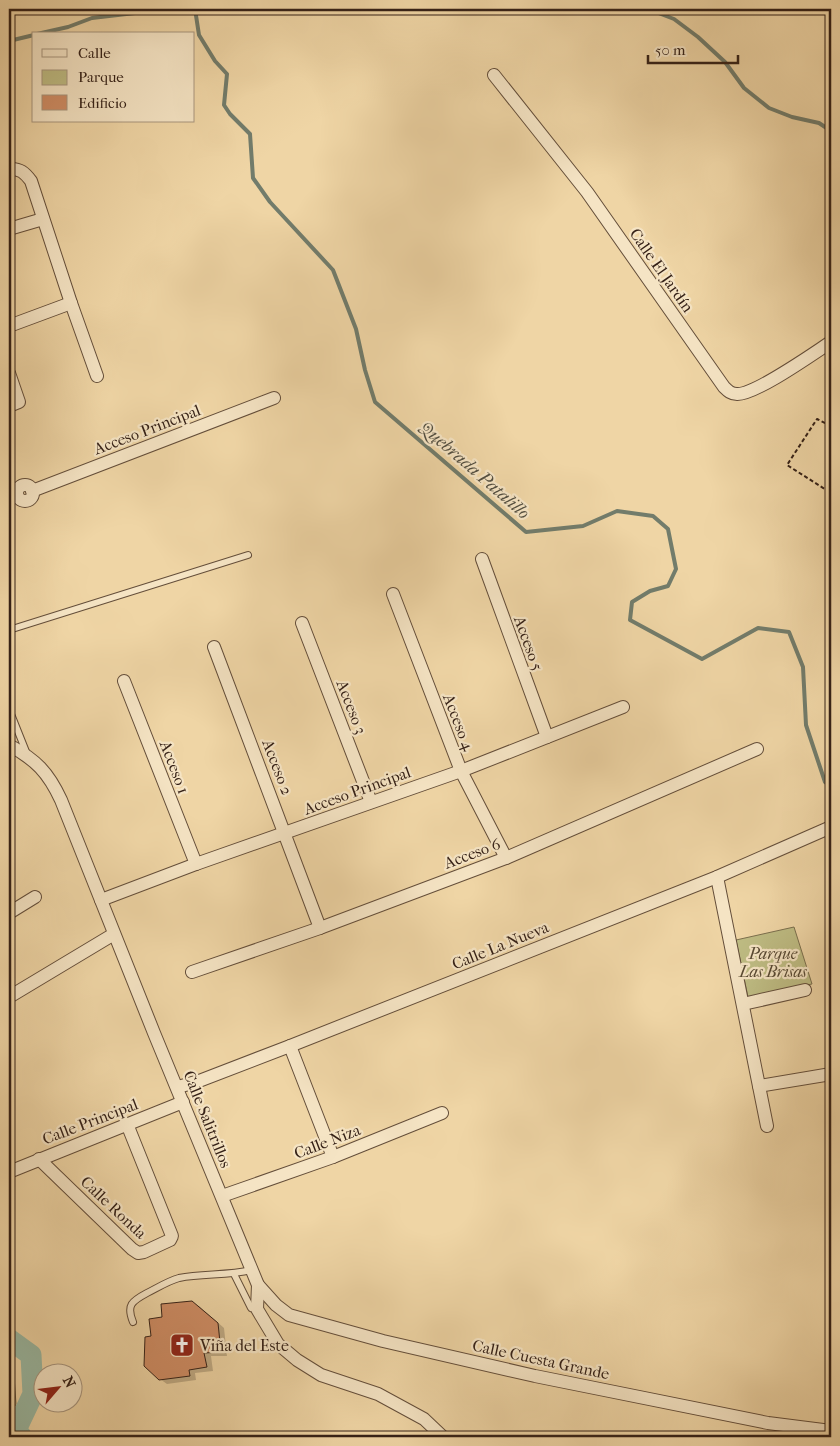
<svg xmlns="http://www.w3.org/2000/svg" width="840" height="1446" font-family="'IM FELL French Canon',serif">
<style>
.green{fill:#bebc83;stroke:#7a6e4d}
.shadow{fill:#0003}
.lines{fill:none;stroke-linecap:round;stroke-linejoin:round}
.stream{stroke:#727c6b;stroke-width:4}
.river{stroke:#9ab9a3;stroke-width:21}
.building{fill:#cf8d65;stroke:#352117}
.lane-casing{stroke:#644e3a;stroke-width:8}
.street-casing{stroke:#644e3a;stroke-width:14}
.path{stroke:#352117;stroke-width:2;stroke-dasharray:4 2.5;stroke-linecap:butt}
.lane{stroke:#f5e4c4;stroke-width:6}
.street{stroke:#f5e4c4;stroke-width:12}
.labels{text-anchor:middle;stroke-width:4.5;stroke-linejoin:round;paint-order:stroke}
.street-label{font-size:16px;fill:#352117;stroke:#f5e4c4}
.park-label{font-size:16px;font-style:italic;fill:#574832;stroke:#f5e4c4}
.poi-label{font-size:16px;fill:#352117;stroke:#f5e4c4;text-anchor:start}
.water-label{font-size:18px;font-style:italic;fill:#534f41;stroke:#f5e4c4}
</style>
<rect width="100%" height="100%" fill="#efd5a5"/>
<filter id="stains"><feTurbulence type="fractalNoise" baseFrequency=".004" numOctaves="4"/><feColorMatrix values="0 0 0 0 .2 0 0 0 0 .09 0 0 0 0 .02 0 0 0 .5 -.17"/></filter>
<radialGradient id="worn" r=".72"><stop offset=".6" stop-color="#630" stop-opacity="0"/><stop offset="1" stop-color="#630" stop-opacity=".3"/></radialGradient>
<g class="green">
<path d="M794,927L812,984L748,997L736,940Z"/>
<path d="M9,1360L13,1362L16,1404L9,1418Z"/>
</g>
<path class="shadow" d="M191,1302L199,1306L224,1328L227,1356H211L213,1371L195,1373L196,1380L167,1384L160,1379L152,1337L164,1319Z"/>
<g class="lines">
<g class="stream">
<path d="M195,9L199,35L215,61L227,74L224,105L230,114L250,134L253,178L270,202L333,270L356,329L365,370L375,402L526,532L583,526L617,511L653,516L668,529L676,569L668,586L650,591L632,602L630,620L702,659L758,628L789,632L803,667L806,725L825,782L831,787"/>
<path d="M648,9L674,19L698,37L725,62L744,88L769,108L792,117L819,123L831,131"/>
<path d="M37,34L68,27L92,18L135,13L144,9"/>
<path d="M9,41L34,35"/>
</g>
<path class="river" d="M9,1339L31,1355L33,1394L16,1430L22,1437"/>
</g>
<path class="building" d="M192,1301L218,1323L221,1352L204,1353L207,1367L189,1370L190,1376L159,1380L144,1366L145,1337L151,1336L149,1319L162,1317L161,1304Z"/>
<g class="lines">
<g class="lane-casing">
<g id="lane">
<path d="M9,630L248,555"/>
<path d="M9,709L27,754"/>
<path d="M234,1274L251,1308"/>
<path d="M133,1322C126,1305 132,1301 147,1293C157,1288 168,1281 179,1278C203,1273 227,1276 251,1270"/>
</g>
</g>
<g class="street-casing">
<g id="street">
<path d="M494,75L587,192L724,387C728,391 731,394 737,394C755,395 814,353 831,342"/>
<path d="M9,169C20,168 25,173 31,181L71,303L97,376"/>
<path d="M9,229L43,219"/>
<path d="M9,326L71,303"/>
<path d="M9,373L19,402L9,406"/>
<circle cx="25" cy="493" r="8"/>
<path d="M32,491L274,398"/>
<path d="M482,559L547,737"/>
<path d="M393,594L461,771L506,858"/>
<path d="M302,623L371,802"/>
<path d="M214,647L320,928"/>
<path d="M124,681L196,864"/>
<path d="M9,745C36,760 48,772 61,800L154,1033L258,1285L257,1309L278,1344L297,1360L321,1375L378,1394L424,1419L443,1437"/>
<path d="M717,877L767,1126"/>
<path d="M101,900L196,864L461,771L623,707"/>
<path d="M9,913L35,897"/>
<path d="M192,972L320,928L506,858L757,749"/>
<path d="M9,997L114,934"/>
<path d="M743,1004L805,990"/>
<path d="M290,1046L333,1157"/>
<path d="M759,1086L831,1074"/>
<path d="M178,1087L199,1081L290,1046L717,877L831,827"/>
<path d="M39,1159L132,1249L138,1253L144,1252L170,1240L172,1236L127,1124"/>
<path d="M9,1172L183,1102"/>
<path d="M222,1196L333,1157L442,1113"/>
<path d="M258,1285L276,1305L289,1315L383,1341L535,1376L768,1423L831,1431"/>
</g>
</g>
<path class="path" d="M831,426L817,419L787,465L831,493"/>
<use href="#lane" class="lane"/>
<use href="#street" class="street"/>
</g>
<defs>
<g id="church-square" transform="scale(1.25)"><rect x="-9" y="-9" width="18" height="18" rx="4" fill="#8f2418" stroke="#f5e4c4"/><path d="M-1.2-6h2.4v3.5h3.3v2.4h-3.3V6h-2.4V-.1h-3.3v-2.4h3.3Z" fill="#fff"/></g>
</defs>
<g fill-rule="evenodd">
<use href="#church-square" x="182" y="1345"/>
</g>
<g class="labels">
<g class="street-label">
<text transform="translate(662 270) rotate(55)" y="6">Calle El Jardín</text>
<text transform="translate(147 429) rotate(-21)" y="6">Acceso Principal</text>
<text transform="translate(529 643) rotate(70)" y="6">Acceso 5</text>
<text transform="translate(352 707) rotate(69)" y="6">Acceso 3</text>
<text transform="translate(459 722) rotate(69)" y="6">Acceso 4</text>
<text transform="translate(175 767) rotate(69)" y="6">Acceso 1</text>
<text transform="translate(278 767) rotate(69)" y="6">Acceso 2</text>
<text transform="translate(357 790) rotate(-20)" y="6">Acceso Principal</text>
<text transform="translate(472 853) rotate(-21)" y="6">Acceso 6</text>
<text transform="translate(500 945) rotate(-22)" y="6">Calle La Nueva</text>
<text transform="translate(208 1119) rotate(68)" y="6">Calle Salitrillos</text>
<text transform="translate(90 1121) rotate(-21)" y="6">Calle Principal</text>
<text transform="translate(327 1141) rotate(-21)" y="6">Calle Niza</text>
<text transform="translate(114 1207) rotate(43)" y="6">Calle Ronda</text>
<text transform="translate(541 1359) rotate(12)" y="6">Calle Cuesta Grande</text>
</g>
<g class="park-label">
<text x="773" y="959">Parque<tspan x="773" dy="18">Las Brisas</tspan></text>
</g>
<g class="poi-label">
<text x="200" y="1351">Viña del Este</text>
</g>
<g class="water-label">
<text transform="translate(475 470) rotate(41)" y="6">Quebrada Patalillo</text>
</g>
</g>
<rect width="840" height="1446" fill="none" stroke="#efd5a5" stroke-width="30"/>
<rect x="10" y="10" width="820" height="1426" fill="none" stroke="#352117" stroke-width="2.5"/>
<rect x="15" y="15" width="810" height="1416" fill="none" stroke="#352117"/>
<rect x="32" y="32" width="162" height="90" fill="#f5e4c4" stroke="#a8967f"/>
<rect x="42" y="49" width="25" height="8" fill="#f5e4c4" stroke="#a8967f"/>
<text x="78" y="58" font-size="15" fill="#352117">Calle</text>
<rect x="42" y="70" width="25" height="15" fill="#bebc83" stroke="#a8967f"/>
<text x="78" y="82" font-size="15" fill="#352117">Parque</text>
<rect x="42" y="95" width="25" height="15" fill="#cf8d65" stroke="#a8967f"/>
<text x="78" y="108" font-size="15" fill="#352117">Edificio</text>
<g transform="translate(58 1388) rotate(62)"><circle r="24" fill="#f5e4c4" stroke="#a8967f"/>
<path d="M0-4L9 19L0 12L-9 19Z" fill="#8f2418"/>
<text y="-8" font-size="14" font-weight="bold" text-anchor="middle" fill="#352117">N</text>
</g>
<path d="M648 55v8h90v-8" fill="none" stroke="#352117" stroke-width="2.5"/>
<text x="655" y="55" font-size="15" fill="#352117" stroke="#f5e4c4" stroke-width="4" paint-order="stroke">50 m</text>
<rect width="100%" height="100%" filter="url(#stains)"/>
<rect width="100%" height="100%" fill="url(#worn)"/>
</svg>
